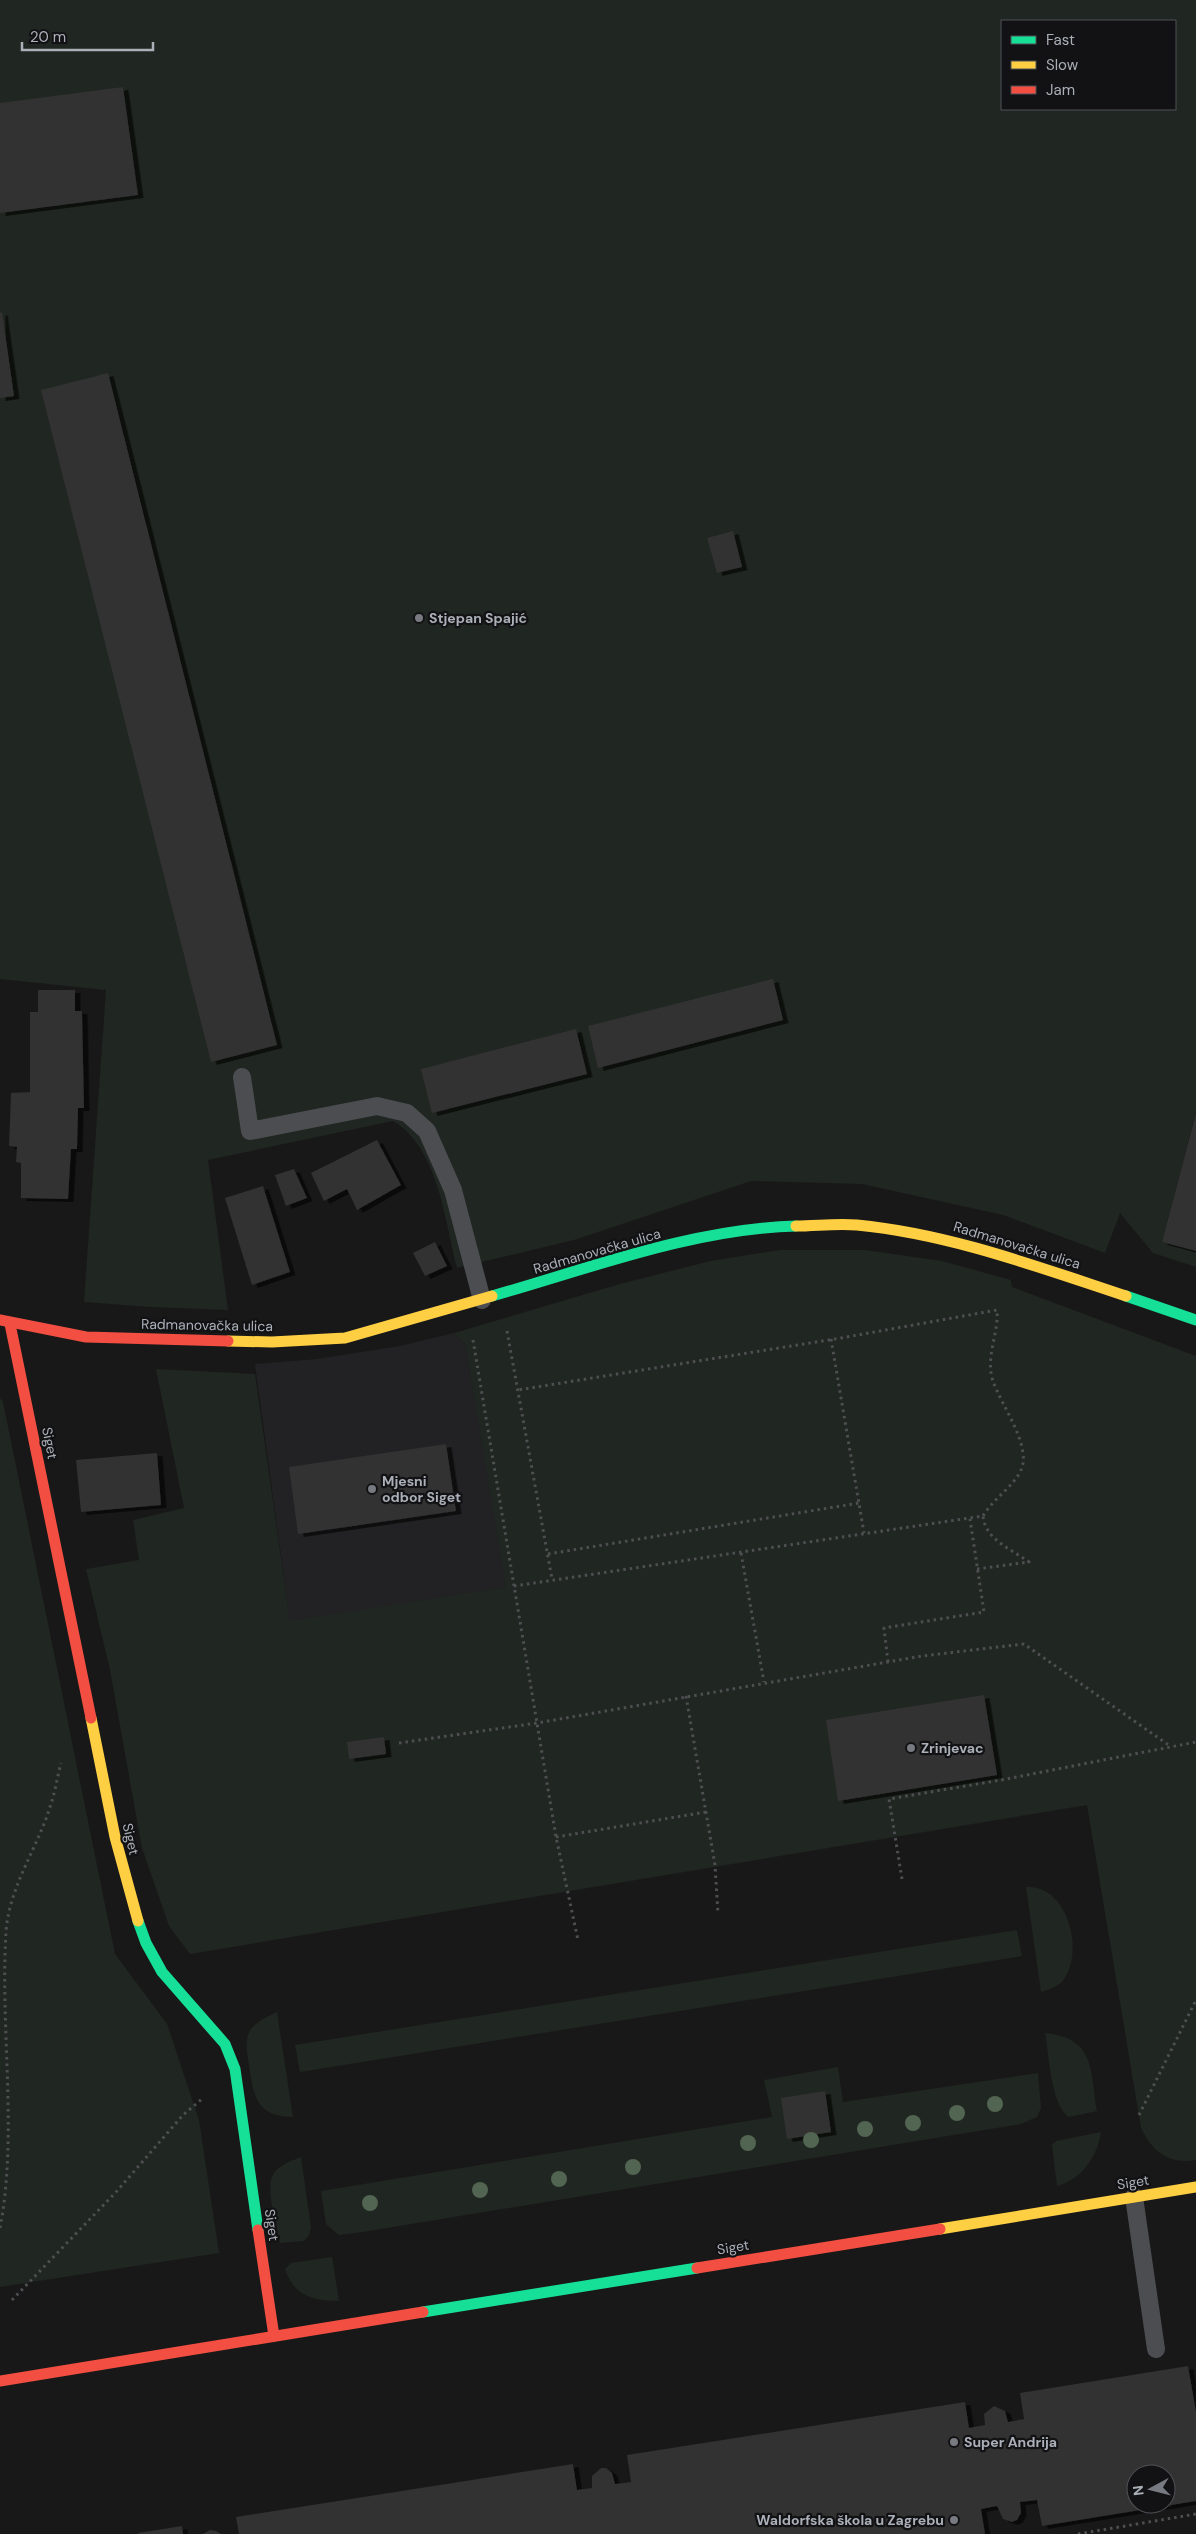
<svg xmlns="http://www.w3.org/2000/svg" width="1196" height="2534" font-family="'DM Sans',sans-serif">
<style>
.built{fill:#222224}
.green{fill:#202621;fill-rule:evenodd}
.building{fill:#313132;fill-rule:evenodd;filter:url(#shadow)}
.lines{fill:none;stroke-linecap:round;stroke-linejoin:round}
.path{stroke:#4e4f52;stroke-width:3;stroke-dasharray:2.5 4;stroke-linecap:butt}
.lane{stroke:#4c4d50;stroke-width:18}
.fast{stroke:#16e098;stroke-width:11}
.slow{stroke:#ffcf43;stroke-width:11}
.jam{stroke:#f24e42;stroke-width:11}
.tree{fill:#526452}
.poi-dot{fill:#777a80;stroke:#121214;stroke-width:2}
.labels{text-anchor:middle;stroke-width:4.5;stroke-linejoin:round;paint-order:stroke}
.poi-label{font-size:14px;font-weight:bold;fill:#aaafb8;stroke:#121214;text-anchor:start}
.street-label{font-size:14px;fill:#aaafb8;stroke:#121214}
</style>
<defs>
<filter id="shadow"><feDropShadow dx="5.5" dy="3" stdDeviation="0" flood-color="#0009"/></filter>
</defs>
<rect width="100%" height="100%" fill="#181818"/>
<path class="built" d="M454,1333L465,1344L507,1587L290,1622L255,1364L317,1359L400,1346Z"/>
<g class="green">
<path d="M0,0H1196V1112L1162,1242L1196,1251V1267L1153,1253L1120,1213L1105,1253L1003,1215L862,1184L751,1181L574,1240L457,1268C445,1221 438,1147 393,1121L208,1160L228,1310L150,1307L84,1302L106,990L0,979ZM1002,21H1175V109H1002Z"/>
<path d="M780,1250H865L942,1261L1011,1280L1012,1287L1196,1356V2160C1169,2165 1152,2151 1141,2128L1087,1805L190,1954L169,1926L142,1848L110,1670L86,1569L139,1560L133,1520L184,1508L156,1369L255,1374L290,1621L506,1587L465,1344L454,1333L620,1284L710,1261Z"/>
<path d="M0,1398L3,1402L115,1954L167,2024L199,2120L219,2253L0,2287Z"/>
<path d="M1026,1887C1067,1884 1085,1950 1064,1979C1059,1987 1049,1989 1041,1992Z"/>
<path d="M1017,1930L1022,1956L300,2072L295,2045Z"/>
<path d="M277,2012L293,2117C256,2116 254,2097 249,2066C248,2057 245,2044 248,2035C252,2023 267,2017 277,2012Z"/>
<path d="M1045,2033C1096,2038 1090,2071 1097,2111L1069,2117C1051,2106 1049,2054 1045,2033Z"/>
<path d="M838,2067L843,2102L1038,2073L1041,2108L1037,2117L1021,2124L363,2232L339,2235L326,2224L321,2191L772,2117L764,2080Z"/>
<path d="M1101,2132C1097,2157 1082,2179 1057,2186L1052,2145L1056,2141Z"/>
<path d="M301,2157L311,2227L309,2235L304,2241L280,2243C277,2227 266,2191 272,2177C276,2166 291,2161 301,2157Z"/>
<path d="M332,2257L339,2301C313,2301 294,2296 285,2269L291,2263Z"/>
</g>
<g class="building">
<path d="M123,87L138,195L0,213V103Z"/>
<path d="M2,312L14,396L0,398V313Z"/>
<path d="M108,373L277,1045L211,1062L41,390Z"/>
<path d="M733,531L742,567L717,573L707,538Z"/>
<path d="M773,979L783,1020L598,1068L588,1026Z"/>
<path d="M38,990H75V1011H82L84,1108H78L77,1149H71L68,1199L21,1198V1163L16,1162L17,1147L9,1146L11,1093L30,1092V1012H38Z"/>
<path d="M576,1029L587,1074L432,1113L421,1069Z"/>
<path d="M1196,1113V1251L1162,1242Z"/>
<path d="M377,1140L401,1185L357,1210L347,1189L324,1201L311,1173Z"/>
<path d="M294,1169L307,1198L286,1206L275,1175Z"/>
<path d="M263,1186L290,1272L252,1285L225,1198Z"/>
<path d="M435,1242L447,1266L425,1276L413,1253Z"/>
<path d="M446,1444L456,1511L298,1534L289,1467Z"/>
<path d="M157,1453L161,1505L81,1512L76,1460Z"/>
<path d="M984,1695L997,1775L838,1801L826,1720Z"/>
<path d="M384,1737L386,1754L349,1759L347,1742Z"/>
<path d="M825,2091L831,2132L787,2139L781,2098Z"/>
<path d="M1188,2366L1196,2412V2501L1042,2526L1037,2500L1020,2502L1021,2513L1017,2520L1012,2522L1003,2519L997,2506L981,2509L985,2534H239L236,2517L573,2464L577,2490L592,2488V2476L601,2468H606L612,2473L615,2484L631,2482L627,2455L965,2402L969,2428L985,2425L984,2414L994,2406L1005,2411L1008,2422L1024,2419L1020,2393ZM1136,2474H1166V2504H1136Z"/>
<path d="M182,2526L183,2534H139L138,2533Z"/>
<path d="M210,2530L216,2531L221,2534H203Z"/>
</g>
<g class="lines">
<g class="path">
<path d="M507,1331L552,1579"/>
<path d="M831,1339L864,1533"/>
<path d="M473,1340L556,1837L578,1940"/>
<path d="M741,1553L764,1682"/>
<path d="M548,1554L859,1503"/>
<path d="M977,1569L1029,1562C1013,1550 985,1540 983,1516"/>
<path d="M514,1586L983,1516C992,1500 1014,1486 1021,1470C1032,1446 1001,1405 993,1381C985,1357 999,1333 997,1310L841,1338L518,1390"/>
<path d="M888,1662L884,1628L984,1612L970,1519"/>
<path d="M686,1696L715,1865L718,1914"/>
<path d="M399,1743L537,1723L922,1656L1024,1644L1170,1746"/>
<path d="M556,1837L706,1812"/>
<path d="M902,1879L889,1799L1001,1780L1196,1742"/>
<path d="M1139,2115L1196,2000"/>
<path d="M0,2228C18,2134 0,2028 6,1932C9,1887 37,1849 50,1807C55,1793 57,1778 61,1763"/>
<path d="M12,2300L117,2191L183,2115L202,2099"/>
<path d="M1078,2534L1196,2514"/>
</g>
<g class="lane">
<path d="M242,1077L250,1131L377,1106L407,1113L427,1131L453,1190L482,1300"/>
<path d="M1134,2197L1156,2349"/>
</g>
<g class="fast">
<path d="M492,1296C591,1268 692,1229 796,1226"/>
<path d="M1126,1296L1196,1320"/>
<path d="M138,1921L146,1943L162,1972L225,2044L235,2069L258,2230"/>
<path d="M423,2312L697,2268"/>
</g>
<g class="slow">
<path d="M796,1226C816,1226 837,1223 857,1225C950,1234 1038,1267 1126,1296"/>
<path d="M228,1341L272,1342L345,1338L492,1296"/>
<path d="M91,1718L115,1837L138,1921"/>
<path d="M940,2229L1196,2187"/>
</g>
<g class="jam">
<path d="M0,1320L86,1337L228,1341"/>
<path d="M10,1324L91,1718"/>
<path d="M258,2230L274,2336"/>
<path d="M697,2268L940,2229"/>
<path d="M0,2381L423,2312"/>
</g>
</g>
<g class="tree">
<circle cx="995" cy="2104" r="8"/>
<circle cx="957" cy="2113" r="8"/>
<circle cx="913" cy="2123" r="8"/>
<circle cx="865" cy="2129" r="8"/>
<circle cx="811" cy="2140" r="8"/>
<circle cx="748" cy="2143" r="8"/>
<circle cx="633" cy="2167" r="8"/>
<circle cx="559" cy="2179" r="8"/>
<circle cx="480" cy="2190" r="8"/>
<circle cx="370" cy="2203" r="8"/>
</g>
<g class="poi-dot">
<circle cx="419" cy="618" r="5"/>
<circle cx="372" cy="1489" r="5"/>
<circle cx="911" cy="1748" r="5"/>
<circle cx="954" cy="2442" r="5"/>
<circle cx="954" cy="2520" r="5"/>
</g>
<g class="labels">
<g class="poi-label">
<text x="429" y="623">Stjepan Spajić</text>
<text x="382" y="1486">Mjesni<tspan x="382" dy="16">odbor Siget</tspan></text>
<text x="921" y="1753">Zrinjevac</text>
<text x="964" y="2447">Super Andrija</text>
<text x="944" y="2525" text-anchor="end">Waldorfska škola u Zagrebu</text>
</g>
<g class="street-label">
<text transform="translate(1017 1245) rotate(17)" y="5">Radmanovačka ulica</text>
<text transform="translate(597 1251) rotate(-16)" y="5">Radmanovačka ulica</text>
<text transform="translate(207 1325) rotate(1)" y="5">Radmanovačka ulica</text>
<text transform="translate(50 1443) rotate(79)" y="5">Siget</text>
<text transform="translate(131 1839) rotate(77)" y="5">Siget</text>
<text transform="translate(1133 2182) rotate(-9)" y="5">Siget</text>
<text transform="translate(272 2225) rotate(82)" y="5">Siget</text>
<text transform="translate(733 2247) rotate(-9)" y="5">Siget</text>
</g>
</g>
<rect x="1001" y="20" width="175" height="90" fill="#121214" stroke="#4f5156"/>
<rect x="1011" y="36" width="25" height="8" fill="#16e098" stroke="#4f5156"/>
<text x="1046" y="45" font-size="15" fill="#aaafb8">Fast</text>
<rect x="1011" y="61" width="25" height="8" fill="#ffcf43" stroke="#4f5156"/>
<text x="1046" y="70" font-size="15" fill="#aaafb8">Slow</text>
<rect x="1011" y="86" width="25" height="8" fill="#f24e42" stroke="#4f5156"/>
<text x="1046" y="95" font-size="15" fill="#aaafb8">Jam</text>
<g transform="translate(1151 2489) rotate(263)"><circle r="24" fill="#121214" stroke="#4f5156"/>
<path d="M0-4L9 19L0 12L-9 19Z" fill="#777a80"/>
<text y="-8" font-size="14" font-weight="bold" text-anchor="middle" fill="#aaafb8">N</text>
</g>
<path d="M22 42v8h131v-8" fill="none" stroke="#aaafb8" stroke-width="2.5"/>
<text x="30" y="42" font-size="15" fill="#aaafb8" stroke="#121214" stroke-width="4" paint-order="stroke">20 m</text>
</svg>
